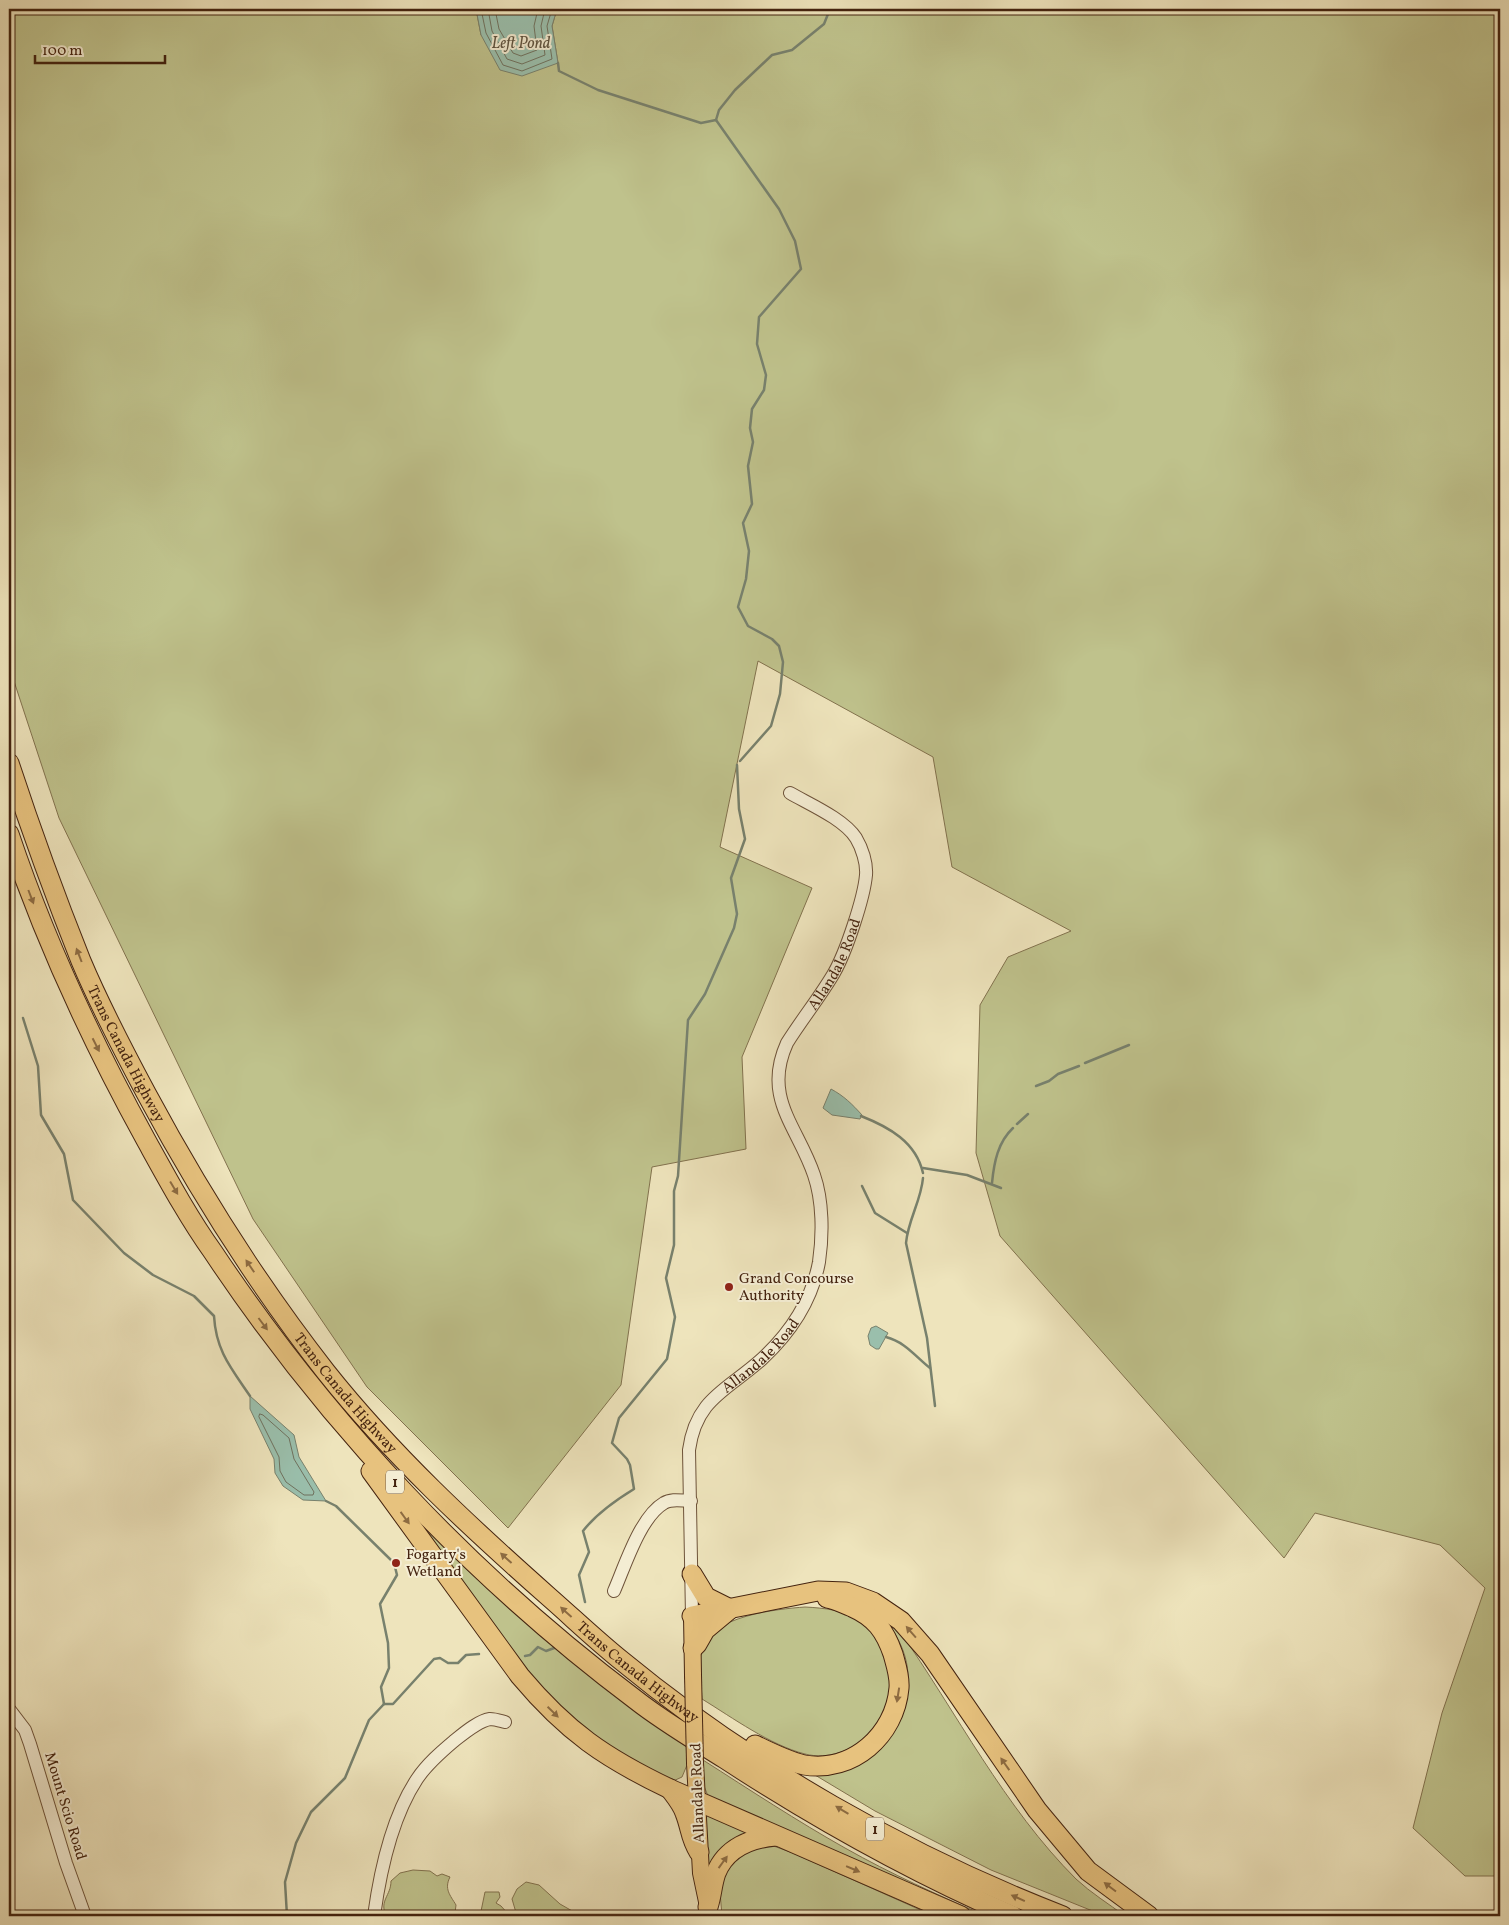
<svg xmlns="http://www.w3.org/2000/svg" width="1509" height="1925" font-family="Vollkorn,serif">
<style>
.green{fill:#bfc28c;stroke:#82724e}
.water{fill:#9abfac;stroke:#78816d}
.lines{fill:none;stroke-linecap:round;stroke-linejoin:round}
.shore{stroke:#6f715e;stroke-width:1}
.stream{stroke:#78816d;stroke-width:2.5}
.minor-casing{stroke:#6e533a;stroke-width:14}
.major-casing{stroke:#44230f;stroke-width:18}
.highway-casing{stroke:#44230f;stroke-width:21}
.minor{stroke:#f4edd3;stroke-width:12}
.major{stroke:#e7c27e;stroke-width:16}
.highway{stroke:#e7c27e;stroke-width:19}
.major-bridge-casing{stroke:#44230f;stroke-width:18;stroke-linecap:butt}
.major-bridge{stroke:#e7c27e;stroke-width:16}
.oneway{fill:#8d6b41}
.poi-dot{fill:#8f2418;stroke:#f4edd3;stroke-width:2}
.labels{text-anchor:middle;stroke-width:4;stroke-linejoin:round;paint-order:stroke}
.shield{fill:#f4edd3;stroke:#79604a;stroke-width:1}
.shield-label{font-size:14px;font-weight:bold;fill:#44230f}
.street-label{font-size:15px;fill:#44230f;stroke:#f4edd3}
.poi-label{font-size:15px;fill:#44230f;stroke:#f4edd3;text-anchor:start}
.water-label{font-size:16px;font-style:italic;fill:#5e523e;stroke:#f4edd3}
</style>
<rect width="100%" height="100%" fill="#eee4bc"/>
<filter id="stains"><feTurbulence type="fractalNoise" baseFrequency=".004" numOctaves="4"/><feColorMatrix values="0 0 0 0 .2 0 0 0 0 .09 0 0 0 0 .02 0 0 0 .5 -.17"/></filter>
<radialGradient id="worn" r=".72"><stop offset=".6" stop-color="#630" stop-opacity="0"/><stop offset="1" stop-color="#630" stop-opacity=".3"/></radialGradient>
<g class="green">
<path d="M9,9H476L481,35L558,63L552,26L557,9H1500V1876H1465L1413,1828L1442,1713L1485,1588L1440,1545L1315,1513L1284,1558L1000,1236L976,1153L980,1005L1008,957L1071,931L952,867L933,757L758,661L720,847L812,888L742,1057L746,1149L652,1167L621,1385L508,1528L367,1387L253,1219L59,818L9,666Z"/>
<path d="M418,1521L613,1694L686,1742L687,1765L682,1777L671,1782L604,1749L542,1694Z"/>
<path d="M805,1607C824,1608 843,1610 860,1620C873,1628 878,1639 883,1653C886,1659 889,1665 890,1671C901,1717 852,1766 805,1754C770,1745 733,1718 702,1699C701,1683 698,1664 702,1649C710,1616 777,1609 805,1607Z"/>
<path d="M884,1617L899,1630C957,1713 1004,1807 1076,1879C1091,1893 1109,1904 1125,1916H1105L991,1870L875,1811L805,1769C826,1765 867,1763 882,1748C888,1742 891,1731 895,1724C916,1682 911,1654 884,1617Z"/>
<path d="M703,1760C750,1790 797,1821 845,1848C891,1874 938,1895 986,1916H972L722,1806L708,1796L704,1786Z"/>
<path d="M705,1811L755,1833L711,1877L708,1864Z"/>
<path d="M768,1844L793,1853L934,1916H722L719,1880L736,1854Z"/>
<path d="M413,1870L430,1871L437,1876L442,1874L450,1877C444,1889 450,1895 456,1905L455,1913L464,1916H386C379,1900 391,1896 391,1881L400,1873Z"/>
<path d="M526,1882L539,1885L560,1904L581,1916H517L512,1899L517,1889Z"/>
<path d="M485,1892H499L500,1897L496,1903L501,1906L510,1916H480Z"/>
</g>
<g class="water">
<path d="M476,9H557L552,26L558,63L522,76L500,70L481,35Z"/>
<path d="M831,1089C844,1096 852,1104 862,1115L860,1119L832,1115L823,1108Z"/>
<path d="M876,1326L888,1333L879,1349H876L870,1345L868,1336L871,1328Z"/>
<path d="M250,1396L294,1435L299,1457L326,1501L303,1500L283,1486L275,1473L274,1459L250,1409Z"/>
</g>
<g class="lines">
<g class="shore">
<path d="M481,9L486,33L503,65L522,71L552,59L547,26L552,9"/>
<path d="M488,9L492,31L507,59L522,64L545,55L541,26L545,9"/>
<path d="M495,9L499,29L513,53L521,56L537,50L534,26L538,9"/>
<path d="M260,1414L263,1415L289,1438L294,1459L314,1492L313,1495H304L286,1482L280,1471L279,1457L259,1417Z"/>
</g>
<g class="stream">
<path d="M558,63L559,71L598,90L701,123L716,120"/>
<path d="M716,120L779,209L795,241L801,269L759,317L757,344L766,375L764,390L752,409L750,428L753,442L748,466L752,504L743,523L749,551L746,579L738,607L748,626L772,639L779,646L783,662L780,694L771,726L740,761"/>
<path d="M716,120L719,110L735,90L772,55L792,50L824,24L830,9"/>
<path d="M23,1018L38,1066L41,1115L64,1154L73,1200L124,1253L153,1275L194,1296L214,1316C216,1351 231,1368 250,1396"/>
<path d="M1085,1063L1129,1045"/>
<path d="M1036,1086L1049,1081L1058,1074L1079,1066"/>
<path d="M861,1116C889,1127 916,1142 923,1173"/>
<path d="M1017,1124L1028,1114"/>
<path d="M923,1168L967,1175L1001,1188"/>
<path d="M923,1178C921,1201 908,1220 906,1243L927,1338L935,1406"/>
<path d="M992,1183C994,1162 998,1142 1013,1128"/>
<path d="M862,1186L875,1213L907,1233"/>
<path d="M886,1337C905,1342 915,1356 930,1368"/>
<path d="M326,1501L336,1506L394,1563L397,1575L380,1604L388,1643L389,1668L381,1687L384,1704"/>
<path d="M585,1602L579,1575L589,1552L583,1531C596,1514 616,1500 634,1489L630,1465L627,1459L612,1443L619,1418L667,1359L675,1317L666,1278L674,1245V1191L678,1176L688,1020L705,994L734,928L737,914L731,878L745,839L739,809L737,765"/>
<path d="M525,1656L530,1655L538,1647L546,1651L557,1647"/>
<path d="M384,1704H393L434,1659L440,1658L448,1663H458L466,1655L479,1654"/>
<path d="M287,1916L285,1882L296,1843L311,1812L345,1778L369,1720L384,1704"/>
</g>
<g class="minor-casing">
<g id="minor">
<path d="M614,1591C625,1566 640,1517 664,1503C672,1498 682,1501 691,1501"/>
<path id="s1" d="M692,1616L689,1450C696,1398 728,1390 762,1359C790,1333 812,1300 819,1262C823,1235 823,1201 814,1175C798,1127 762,1098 787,1043C802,1019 820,997 834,973C846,952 864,898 866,875C867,863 862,848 856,838C844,819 809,804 790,793"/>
<path d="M9,1709L25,1730L30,1744L66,1863L85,1916"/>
<path d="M374,1916C380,1872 392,1817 417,1779C427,1764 441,1752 454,1741C464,1733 478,1721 490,1719C495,1719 501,1721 505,1722"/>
</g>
</g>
<g class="major-casing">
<g id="major">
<path d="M692,1616L693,1675"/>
<path d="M695,1763L701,1873L710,1916"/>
</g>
</g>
<g class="highway-casing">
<g id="highway">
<path id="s2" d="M9,763C31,830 55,896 81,961C100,1006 123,1050 146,1093C198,1190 258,1285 326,1372C392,1455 470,1527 549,1597C573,1618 597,1641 622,1661C749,1766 910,1857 1063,1916"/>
<path d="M9,834C45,941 92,1042 146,1140C167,1178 188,1217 213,1252C327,1423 471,1576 636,1700C664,1722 695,1740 725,1759C817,1819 912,1872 1013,1916"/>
<path d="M371,1471L520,1676C567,1732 605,1758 670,1789L961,1916"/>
<path d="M692,1574L706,1597L730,1609"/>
<path d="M692,1616L818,1591L846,1592L873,1602L901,1621L930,1654L1037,1810L1088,1871L1149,1916"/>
<path d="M693,1648L697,1644L705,1630L729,1610"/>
<path d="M755,1745C771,1753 787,1761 804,1765C853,1773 895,1735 899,1688C900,1676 896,1665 893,1654C885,1631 875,1617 852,1607C844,1604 835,1599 827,1598"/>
<path d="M670,1789C676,1797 682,1804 685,1813C691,1828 690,1838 699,1852"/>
<path d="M708,1907C712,1895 712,1884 716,1873C726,1848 751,1838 776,1836"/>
</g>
</g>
<use href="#minor" class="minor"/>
<use href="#major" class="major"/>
<use href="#highway" class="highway"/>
<g class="major-bridge-casing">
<path id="major-bridge" d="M693,1675L695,1763"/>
</g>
<use href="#major-bridge" class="major-bridge"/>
</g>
<defs><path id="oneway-solid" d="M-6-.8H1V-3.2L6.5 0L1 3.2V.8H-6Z" transform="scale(1.25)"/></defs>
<g class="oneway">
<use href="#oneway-solid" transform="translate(31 897) rotate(69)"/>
<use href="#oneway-solid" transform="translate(79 955) rotate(-111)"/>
<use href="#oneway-solid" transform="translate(96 1045) rotate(63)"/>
<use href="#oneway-solid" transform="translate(174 1188) rotate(59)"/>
<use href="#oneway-solid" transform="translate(250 1266) rotate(-124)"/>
<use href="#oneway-solid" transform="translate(263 1324) rotate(53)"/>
<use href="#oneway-solid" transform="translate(405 1518) rotate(54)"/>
<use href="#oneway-solid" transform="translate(506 1558) rotate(-138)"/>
<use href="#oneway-solid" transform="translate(566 1612) rotate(-138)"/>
<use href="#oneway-solid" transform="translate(911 1632) rotate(-131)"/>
<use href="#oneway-solid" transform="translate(898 1695) rotate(99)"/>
<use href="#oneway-solid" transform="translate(553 1712) rotate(44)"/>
<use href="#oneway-solid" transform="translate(1005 1764) rotate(-125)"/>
<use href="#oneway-solid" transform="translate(842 1810) rotate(-149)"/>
<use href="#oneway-solid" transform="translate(723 1862) rotate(-54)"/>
<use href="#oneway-solid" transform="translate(853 1869) rotate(23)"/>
<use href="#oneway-solid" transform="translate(1110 1887) rotate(-143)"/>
<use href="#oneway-solid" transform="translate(1018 1898) rotate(-156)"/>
</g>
<g class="poi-dot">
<circle cx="729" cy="1287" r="5"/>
<circle cx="396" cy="1563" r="5"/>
</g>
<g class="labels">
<g class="shield">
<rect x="386" y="1470.5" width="18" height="23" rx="4"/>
<rect x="866" y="1817.5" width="18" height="23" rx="4"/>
</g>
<g class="shield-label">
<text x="395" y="1487">1</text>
<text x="875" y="1834">1</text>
</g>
<g class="street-label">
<text dy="5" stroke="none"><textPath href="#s1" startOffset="722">Allandale Road</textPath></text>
<text dy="5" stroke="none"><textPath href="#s2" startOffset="314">Trans Canada Highway</textPath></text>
<text dy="5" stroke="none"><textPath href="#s1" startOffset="288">Allandale Road</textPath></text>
<text dy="5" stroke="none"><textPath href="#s2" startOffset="719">Trans Canada Highway</textPath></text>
<text dy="5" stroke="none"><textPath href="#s2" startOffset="1124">Trans Canada Highway</textPath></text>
<text transform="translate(697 1793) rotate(-92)" y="5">Allandale Road</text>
<text transform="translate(66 1806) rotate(73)" y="5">Mount Scio Road</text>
</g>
<g class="poi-label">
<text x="739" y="1283">Grand Concourse<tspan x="739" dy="17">Authority</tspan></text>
<text x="406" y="1559">Fogarty's<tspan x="406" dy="17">Wetland</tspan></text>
</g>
<g class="water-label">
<text x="521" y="48">Left Pond</text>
</g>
</g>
<rect width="1509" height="1925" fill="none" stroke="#eee4bc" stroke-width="30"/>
<rect x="10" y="10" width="1489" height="1905" fill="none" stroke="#44230f" stroke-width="2.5"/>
<rect x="15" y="15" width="1479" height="1895" fill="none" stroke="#44230f"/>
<path d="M35 55v8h130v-8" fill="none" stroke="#44230f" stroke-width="2.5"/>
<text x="42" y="55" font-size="15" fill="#44230f" stroke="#f4edd3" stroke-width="4" paint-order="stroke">100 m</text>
<rect width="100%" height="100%" filter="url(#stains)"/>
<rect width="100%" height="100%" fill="url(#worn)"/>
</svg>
